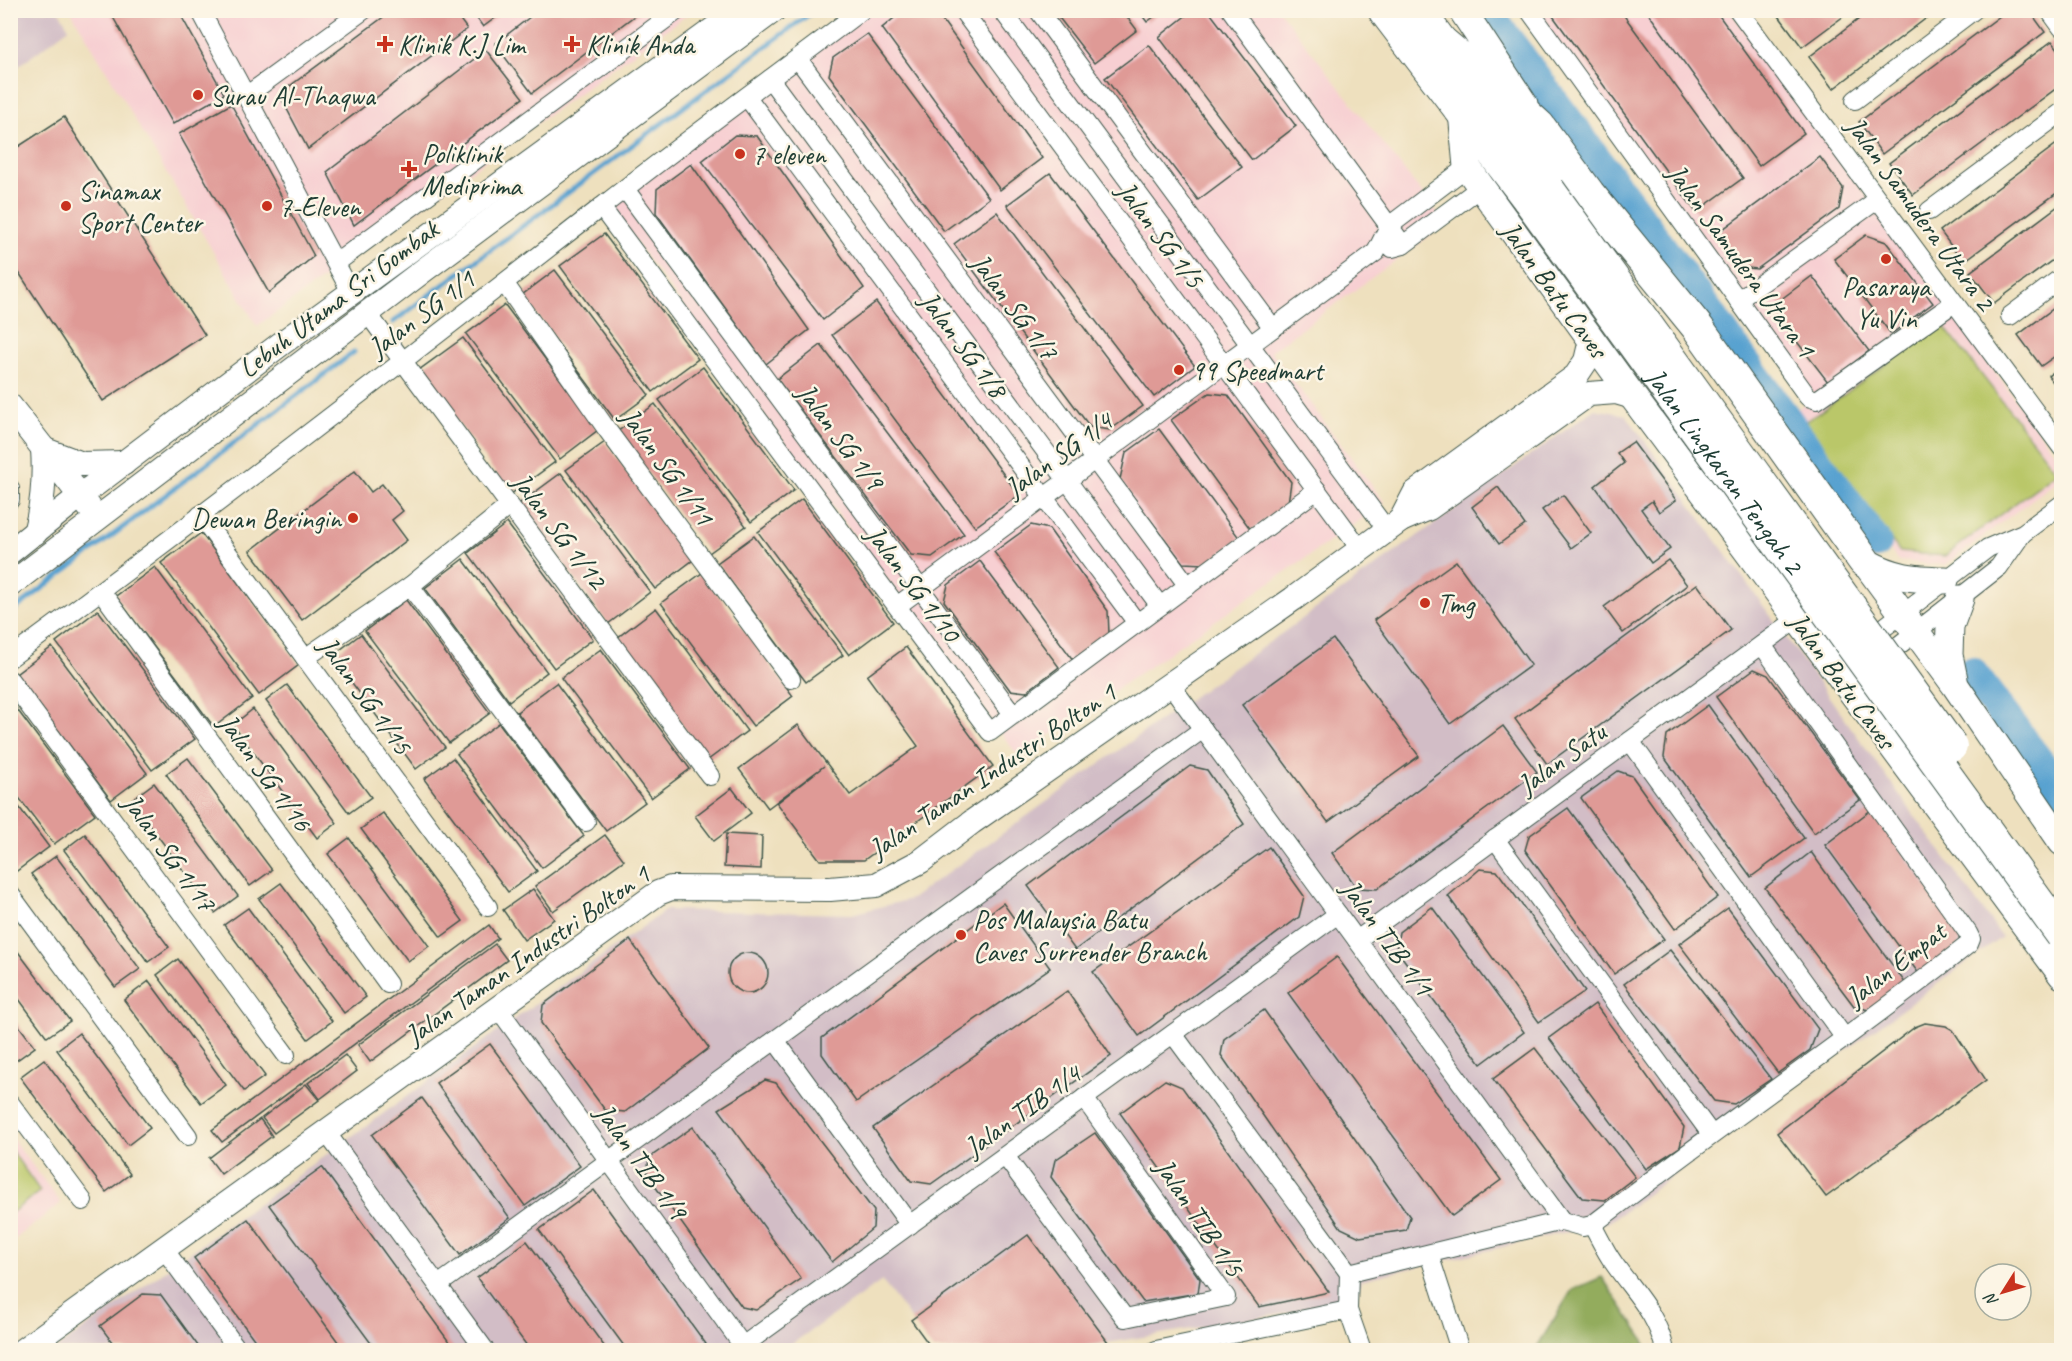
<svg xmlns="http://www.w3.org/2000/svg" width="2072" height="1361" font-family="Caveat,sans-serif">
<style>
.built{fill:#f7cfd2}
.industrial{fill:#d2bdc6}
.green{fill:#bac769;stroke:#6c824e;stroke-width:1.5}
.forest{fill:#93ac5d;stroke:#597448;stroke-width:1.5}
.lines{fill:none;stroke-linecap:round;stroke-linejoin:round}
.stream{stroke:#59a2d0;stroke-width:5}
.river{stroke:#59a2d0;stroke-width:32}
.building{fill:#df9a96}
.street-casing{stroke:#3e5549;stroke-width:20}
.secondary-casing{stroke:#3e5549;stroke-width:26}
.primary-casing{stroke:#3e5549;stroke-width:29}
.highway-casing{stroke:#3e5549;stroke-width:34}
.street{stroke:#fff;stroke-width:18}
.secondary{stroke:#fff;stroke-width:24}
.primary{stroke:#fff;stroke-width:27}
.highway{stroke:#fff;stroke-width:32}
.highway-bridge-casing{stroke:#3e5549;stroke-width:34;stroke-linecap:butt}
.highway-bridge{stroke:#fff;stroke-width:32}
.poi-dot{fill:#c8321e;stroke:#fcf5e5;stroke-width:2}
.labels{text-anchor:middle;stroke-width:5;stroke-linejoin:round;paint-order:stroke}
.poi-label{font-size:28px;fill:#1f3d34;stroke:#fcf5e5;text-anchor:start}
.street-label{font-size:28px;fill:#1f3d34;stroke:#fcf5e5}
</style>
<rect width="100%" height="100%" fill="#fcf5e5"/>
<filter id="ink" filterUnits="userSpaceOnUse"><feTurbulence type="fractalNoise" baseFrequency=".0167" numOctaves="2"/><feDisplacementMap in="SourceGraphic" scale="12" xChannelSelector="R" yChannelSelector="G"/><feConvolveMatrix kernelMatrix="1 2 1 2 8 2 1 2 1" color-interpolation-filters="sRGB"/></filter>
<filter id="wash" filterUnits="userSpaceOnUse"><feTurbulence type="fractalNoise" baseFrequency=".008" numOctaves="4" result="noise"/><feDisplacementMap in="SourceGraphic" scale="24" xChannelSelector="R" yChannelSelector="G"/><feGaussianBlur stdDeviation="1.35" result="paint"/><feColorMatrix in="noise" values="0 0 0 0 0 0 0 0 0 0 0 0 0 0 0 0 0 1.4 0 .05"/><feComposite in="paint" operator="in"/></filter>
<g filter="url(#wash)">
<rect width="100%" height="100%" fill="#eee0be"/>
<g class="built">
<path d="M1279,10L1446,224L1271,351L1385,503L1019,757L608,205L869,11Z"/>
<path d="M71,11H692L257,326Z"/>
<path d="M1534,11H1730L2061,462V478L1945,565L1898,561L1792,413L1815,396Z"/>
<path d="M11,1137L61,1203L11,1242Z"/>
</g>
<g class="industrial">
<path d="M11,10L59,11L69,28L11,72Z"/>
<path d="M1595,409L1626,415L2002,937L1609,1222L1361,1280L1354,1302L1065,1350H935L882,1281L783,1350H55L666,910L852,914L911,899Z"/>
</g>
<g class="green">
<path d="M1942,324L2057,472L1945,556L1900,552L1806,422Z"/>
<path d="M11,1150L40,1191L11,1213H10Z"/>
</g>
<path class="forest" d="M1602,1277L1644,1340L1646,1350H1535L1572,1290Z"/>
<g class="lines">
<g class="stream">
<path d="M393,322L815,10"/>
<path d="M10,613L354,352"/>
</g>
<g class="river">
<path d="M1485,10L1633,209L1876,543"/>
<path d="M1971,672L2062,793"/>
</g>
</g>
<g id="blocks">
<g class="building">
<path d="M109,10H178L224,94L173,124Z"/>
<path d="M393,10H453L467,29L308,149L279,94Z"/>
<path d="M471,10H506L483,27Z"/>
<path d="M539,10H642L532,93L495,44Z"/>
<path d="M904,10H935L1042,158L1000,190L882,28Z"/>
<path d="M1053,10H1122L1137,30L1094,63Z"/>
<path d="M1138,10H1163L1147,22Z"/>
<path d="M1193,10H1208L1296,126L1252,160L1159,37Z"/>
<path d="M1560,10H1620L1743,178L1696,212L1553,16Z"/>
<path d="M1646,10H1715L1804,133L1759,166Z"/>
<path d="M1786,10H1852L1802,47L1779,16Z"/>
<path d="M1871,10H1937L1833,89L1809,57Z"/>
<path d="M2008,10H2029L2045,32L1882,154L1859,122Z"/>
<path d="M867,34L989,198L944,231L829,75L833,58Z"/>
<path d="M2052,41L2062,54V84L1913,195L1889,163Z"/>
<path d="M1149,45L1242,167L1198,200L1105,78Z"/>
<path d="M486,50L523,98L354,225L327,172Z"/>
<path d="M231,104L314,256L269,293L179,134Z"/>
<path d="M64,117L205,335L103,401L10,259V152Z"/>
<path d="M735,135L757,136L864,288L823,320L702,161Z"/>
<path d="M2062,140V189L1963,262L1940,231Z"/>
<path d="M1820,157L1843,188L1839,209L1757,269L1740,267L1715,235Z"/>
<path d="M691,164L809,330L766,364L656,213L657,189Z"/>
<path d="M1050,173L1195,366L1154,397L1007,205Z"/>
<path d="M2062,203V253L1994,303L1970,272Z"/>
<path d="M997,212L1143,406L1110,430L1090,427L954,244Z"/>
<path d="M604,234L698,359L653,392L560,266Z"/>
<path d="M1866,235L1886,242L1933,303L1891,334L1834,259Z"/>
<path d="M555,270L649,395L615,420L522,295Z"/>
<path d="M1812,276L1869,351L1828,382L1781,321L1780,300Z"/>
<path d="M876,302L1019,495L975,527L832,335Z"/>
<path d="M2062,302V351L2041,366L2018,335Z"/>
<path d="M505,305L598,430L560,459L466,334Z"/>
<path d="M463,338L555,462L511,494L419,370Z"/>
<path d="M821,345L964,534L932,557L911,555L777,379Z"/>
<path d="M2062,366V393L2048,376Z"/>
<path d="M703,367L794,490L751,522L659,400Z"/>
<path d="M1209,393L1228,395L1291,482L1288,503L1251,530L1171,420Z"/>
<path d="M655,404L746,526L709,553L617,432Z"/>
<path d="M1159,429L1240,539L1205,564L1183,563L1120,479L1126,453Z"/>
<path d="M605,442L693,560L655,589L566,470Z"/>
<path d="M1633,442L1676,500L1659,512L1652,501L1641,509L1670,549L1651,563L1595,486L1624,463L1617,453Z"/>
<path d="M355,471L371,492L382,484L403,511L392,520L407,540L302,620L250,551Z"/>
<path d="M561,473L650,592L608,624L519,504Z"/>
<path d="M1498,487L1525,525L1499,544L1472,507Z"/>
<path d="M1563,495L1591,533L1571,548L1542,510Z"/>
<path d="M802,499L893,622L849,655L758,532Z"/>
<path d="M507,523L593,639L554,668L468,553Z"/>
<path d="M1031,525L1049,529L1108,611L1109,634L1073,660L994,552Z"/>
<path d="M201,533L299,665L259,695L161,563Z"/>
<path d="M754,536L843,655L806,682L717,563Z"/>
<path d="M463,559L547,672L509,701L425,588Z"/>
<path d="M1668,560L1687,585L1623,633L1604,607Z"/>
<path d="M980,561L1059,667L1026,692L1010,690L944,601L948,585Z"/>
<path d="M1456,561L1531,665L1450,724L1374,620Z"/>
<path d="M155,567L252,698L214,727L116,596Z"/>
<path d="M702,573L793,696L753,726L661,603Z"/>
<path d="M1697,584L1731,630L1547,764L1515,719Z"/>
<path d="M406,600L490,713L449,743L365,631Z"/>
<path d="M656,608L747,731L708,760L617,638Z"/>
<path d="M98,610L195,739L152,770L56,642Z"/>
<path d="M361,634L445,747L416,769L332,656Z"/>
<path d="M1333,639L1419,756L1328,822L1242,705Z"/>
<path d="M52,647L147,773L111,800L16,674Z"/>
<path d="M906,647L993,766L864,860H820L777,803L824,766L768,808L739,769L798,725L850,795L918,746L867,676Z"/>
<path d="M601,649L690,769L651,798L561,678Z"/>
<path d="M1754,669L1768,675L1860,800L1814,833L1716,697Z"/>
<path d="M556,683L645,802L606,831L517,712Z"/>
<path d="M287,685L371,797L349,813L266,701Z"/>
<path d="M10,700L95,814L54,844L10,786Z"/>
<path d="M1708,705L1804,838L1751,877L1664,757L1667,735Z"/>
<path d="M253,709L337,823L317,838L233,725Z"/>
<path d="M499,723L584,836L542,868L457,754Z"/>
<path d="M1503,726L1537,772L1377,889L1357,888L1332,853Z"/>
<path d="M188,758L272,870L250,886L166,774Z"/>
<path d="M453,758L537,871L508,892L424,779Z"/>
<path d="M1190,766L1207,770L1244,824L1075,950L1028,886Z"/>
<path d="M1618,771L1632,776L1718,897L1675,929L1581,798Z"/>
<path d="M154,783L238,896L215,913L131,800Z"/>
<path d="M732,788L751,813L714,841L695,816Z"/>
<path d="M10,795L49,847L10,876Z"/>
<path d="M1568,808L1664,939L1614,974L1525,850L1529,836Z"/>
<path d="M1871,810L1960,932L1958,947L1919,974L1825,845Z"/>
<path d="M383,813L463,921L441,937L361,829Z"/>
<path d="M85,834L169,947L148,962L64,850Z"/>
<path d="M726,834L762,836L761,869L724,867Z"/>
<path d="M605,835L624,860L553,911L535,886Z"/>
<path d="M349,838L429,946L408,961L328,854Z"/>
<path d="M1269,847L1304,896L1299,917L1139,1036L1093,972Z"/>
<path d="M1811,852L1906,984L1872,1011L1854,1006L1765,888Z"/>
<path d="M56,856L140,969L115,987L31,874Z"/>
<path d="M1480,869L1497,871L1585,991L1539,1022L1448,896Z"/>
<path d="M281,883L366,997L344,1013L259,899Z"/>
<path d="M533,889L554,919L524,940L503,910Z"/>
<path d="M1003,903L1050,968L856,1102L822,1054V1038Z"/>
<path d="M1432,907L1524,1032L1481,1064L1396,949L1399,932Z"/>
<path d="M248,908L332,1021L308,1039L224,925Z"/>
<path d="M1728,908L1818,1029L1810,1050L1778,1073L1679,944Z"/>
<path d="M489,925L498,938L222,1142L212,1130Z"/>
<path d="M630,940L709,1048L625,1112L605,1110L541,1023L543,1005Z"/>
<path d="M10,941L70,1021L47,1037L10,987Z"/>
<path d="M495,944L507,960L370,1062L358,1045Z"/>
<path d="M1670,950L1771,1079L1734,1104L1714,1101L1624,984Z"/>
<circle cx="748" cy="973" r="20"/>
<path d="M1337,957L1501,1180L1452,1216L1288,993Z"/>
<path d="M178,959L265,1076L244,1091L157,975Z"/>
<path d="M149,981L226,1085L201,1103L124,1000Z"/>
<path d="M1067,991L1111,1056L931,1184L911,1181L873,1128Z"/>
<path d="M1595,1004L1684,1127L1680,1147L1646,1169L1549,1038Z"/>
<path d="M1264,1010L1410,1217L1406,1230L1360,1237L1341,1228L1221,1055L1224,1039Z"/>
<path d="M10,1014L35,1047L10,1065Z"/>
<path d="M1925,1023L1946,1026L1953,1030L1986,1080L1826,1197L1777,1133L1915,1027Z"/>
<path d="M79,1033L150,1128L128,1145L57,1050Z"/>
<path d="M490,1044L580,1166L525,1206L436,1083Z"/>
<path d="M1535,1048L1635,1177L1605,1200L1582,1198L1493,1079Z"/>
<path d="M345,1055L357,1071L320,1099L308,1083Z"/>
<path d="M44,1059L130,1174L106,1192L20,1077Z"/>
<path d="M765,1080L776,1083L874,1211L873,1228L832,1262L719,1109Z"/>
<path d="M1165,1080L1182,1087L1329,1292L1259,1307L1120,1113Z"/>
<path d="M306,1084L319,1100L274,1133L262,1118Z"/>
<path d="M422,1098L510,1218L460,1255L372,1135Z"/>
<path d="M260,1119L272,1136L221,1174L209,1158Z"/>
<path d="M693,1127L801,1279L756,1310L742,1307L647,1175L649,1158Z"/>
<path d="M1095,1133L1200,1279L1198,1293L1143,1302L1051,1177L1055,1160Z"/>
<path d="M322,1167L455,1350H376L269,1205Z"/>
<path d="M594,1190L706,1344L697,1350H627L539,1230Z"/>
<path d="M248,1219L344,1350H262L194,1258Z"/>
<path d="M1028,1235L1108,1342L1064,1350H933L911,1320Z"/>
<path d="M527,1241L607,1350H530L477,1278Z"/>
<path d="M143,1294L161,1295L201,1350H118L100,1326Z"/>
</g>
</g>
</g>
<g filter="url(#ink)">
<use href="#blocks" fill-opacity="0" stroke="#3e5549" stroke-width="1.5"/>
<g class="lines">
<g class="street-casing">
<g id="street">
<path d="M200,10L351,292"/>
<path d="M962,10L1361,550"/>
<path d="M1002,10L1387,530"/>
<path d="M1038,10L1273,328"/>
<path d="M1231,10L1403,245"/>
<path d="M1529,10L1808,397L1817,400L1954,303"/>
<path d="M1738,10L2062,448"/>
<path d="M2049,10L2062,28"/>
<path d="M798,59L1188,586"/>
<path d="M770,79L1160,606"/>
<path d="M246,96L364,10"/>
<path d="M747,97L1137,623"/>
<path d="M1855,100L1974,10"/>
<path d="M625,189L1013,714"/>
<path d="M601,207L990,732L1317,490"/>
<path d="M1929,211L2062,112"/>
<path d="M1392,248L1403,245L1481,187"/>
<path d="M336,263L678,10"/>
<path d="M505,284L608,431L791,679"/>
<path d="M1738,300L1877,200"/>
<path d="M368,314L710,776"/>
<path d="M2010,316L2062,277"/>
<path d="M10,488V500"/>
<path d="M200,515L488,907"/>
<path d="M410,586L586,822"/>
<path d="M101,591L388,984"/>
<path d="M897,606L1376,252L1389,226L1467,167"/>
<path d="M1865,642L1988,548L2023,533L2062,504"/>
<path d="M10,658C210,511 405,360 600,208C686,140 775,76 862,10"/>
<path d="M305,658L410,586L509,506"/>
<path d="M1880,660L1999,567L2022,534"/>
<path d="M10,680L286,1055"/>
<path d="M1170,684L1562,1221"/>
<path d="M1630,741L1844,1037"/>
<path d="M1495,839L1711,1134"/>
<path d="M10,894L188,1136"/>
<path d="M1357,940L1797,619"/>
<path d="M498,1008L743,1346"/>
<path d="M1173,1034L1349,1273"/>
<path d="M775,1040L910,1225"/>
<path d="M10,1103L83,1201"/>
<path d="M326,1132L485,1350"/>
<path d="M1005,1156L1125,1318L1226,1297L1084,1098"/>
<path d="M1592,1225C1599,1237 1605,1251 1613,1262C1634,1293 1657,1313 1665,1350"/>
<path d="M164,1249L238,1350"/>
<path d="M1429,1254L1460,1350"/>
<path d="M1349,1273L1562,1221L1583,1227L1592,1225C1716,1129 1846,1041 1969,944L1971,939L1968,933L1762,645"/>
<path d="M438,1285L1203,729"/>
<path d="M1348,1310L1362,1350"/>
<path d="M737,1350L1338,914"/>
<path d="M1156,1350L1348,1310L1349,1273"/>
</g>
</g>
<g class="secondary-casing">
<g id="secondary">
<path d="M10,406L89,507"/>
<path d="M45,450L82,464L124,463"/>
<path d="M1401,520L1415,493L1576,376L1586,361L1591,340"/>
<path d="M35,533C43,505 45,478 43,449"/>
<path d="M10,552L80,496L282,343L740,10"/>
<path d="M10,585L424,270L774,10"/>
<path d="M23,1350L658,893L671,888L830,889L876,885L921,861L972,822L1293,599L1401,520L1429,508L1589,394L1616,392L1633,397"/>
</g>
</g>
<g class="primary-casing">
<g id="primary">
<path d="M1462,10L1524,104"/>
<path d="M1462,112L1467,167L1481,187L1633,397L2062,975"/>
<path d="M1864,561L1955,685L2062,842"/>
<path d="M1866,562C1895,578 1913,579 1945,580"/>
<path d="M1954,679L1949,655L1950,626L1960,599"/>
</g>
</g>
<g class="highway-casing">
<g id="highway">
<path d="M1384,10L1529,200"/>
<path d="M1418,10L1549,190"/>
<path d="M1444,44L1504,94L1539,126L1589,194L1698,328L1864,561"/>
</g>
</g>
<use href="#street" class="street"/>
<use href="#secondary" class="secondary"/>
<use href="#primary" class="primary"/>
<use href="#highway" class="highway"/>
<g class="highway-bridge-casing">
<g id="highway-bridge">
<path d="M1549,190L1951,746"/>
<path id="s1" d="M1529,200L2062,935"/>
</g>
</g>
<use href="#highway-bridge" class="highway-bridge"/>
</g>
</g>
<g class="poi-dot">
<path d="M382 35h6v6h6v6h-6v6h-6v-6h-6v-6h6z"/>
<path d="M569 35h6v6h6v6h-6v6h-6v-6h-6v-6h6z"/>
<circle cx="198" cy="95" r="6"/>
<circle cx="740" cy="154" r="6"/>
<path d="M406 160h6v6h6v6h-6v6h-6v-6h-6v-6h6z"/>
<circle cx="66" cy="206" r="6"/>
<circle cx="267" cy="206" r="6"/>
<circle cx="1886" cy="259" r="6"/>
<circle cx="1179" cy="370" r="6"/>
<circle cx="353" cy="518" r="6"/>
<circle cx="1425" cy="603" r="6"/>
<circle cx="961" cy="935" r="6"/>
</g>
<g class="labels">
<g class="poi-label">
<text x="398" y="54">Klinik K.J Lim</text>
<text x="586" y="54">Klinik Anda</text>
<text x="210" y="105">Surau Al-Thaqwa</text>
<text x="422" y="163">Poliklinik<tspan x="422" dy="32">Mediprima</tspan></text>
<text x="752" y="164">7 eleven</text>
<text x="78" y="200">Sinamax<tspan x="78" dy="32">Sport Center</tspan></text>
<text x="279" y="216">7-Eleven</text>
<text x="1886" y="296" text-anchor="middle">Pasaraya<tspan x="1886" dy="32">Yu Vin</tspan></text>
<text x="1191" y="380">99 Speedmart</text>
<text x="341" y="528" text-anchor="end">Dewan Beringin</text>
<text x="1437" y="613">Tmg</text>
<text x="973" y="929">Pos Malaysia Batu<tspan x="973" dy="32">Caves Surrender Branch</tspan></text>
</g>
<g class="street-label">
<text transform="translate(1921 213) rotate(54)" y="10">Jalan Samudera Utara 2</text>
<text transform="translate(1161 234) rotate(53)" y="10">Jalan SG 1/5</text>
<text transform="translate(1742 260) rotate(54)" y="10">Jalan Samudera Utara 1</text>
<text transform="translate(1555 289) rotate(54)" y="10">Jalan Batu Caves</text>
<text transform="translate(338 298) rotate(-37)" y="10">Lebuh Utama Sri Gombak</text>
<text transform="translate(1015 306) rotate(53)" y="10">Jalan SG 1/7</text>
<text transform="translate(421 313) rotate(-37)" y="10">Jalan SG 1/1</text>
<text transform="translate(964 344) rotate(53)" y="10">Jalan SG 1/8</text>
<text transform="translate(841 436) rotate(53)" y="10">Jalan SG 1/9</text>
<text transform="translate(1058 454) rotate(-36)" y="10">Jalan SG 1/4</text>
<text transform="translate(668 466) rotate(54)" y="10">Jalan SG 1/11</text>
<text dy="10" stroke="none"><textPath href="#s1" startOffset="334">Jalan Lingkaran Tengah 2</textPath></text>
<text transform="translate(560 530) rotate(53)" y="10">Jalan SG 1/12</text>
<text transform="translate(914 583) rotate(53)" y="10">Jalan SG 1/10</text>
<text transform="translate(1843 680) rotate(54)" y="10">Jalan Batu Caves</text>
<text transform="translate(366 695) rotate(54)" y="10">Jalan SG 1/15</text>
<text transform="translate(1561 758) rotate(-36)" y="10">Jalan Satu</text>
<text transform="translate(992 770) rotate(-34)" y="10">Jalan Taman Industri Bolton 1</text>
<text transform="translate(266 772) rotate(54)" y="10">Jalan SG 1/16</text>
<text transform="translate(170 852) rotate(54)" y="10">Jalan SG 1/17</text>
<text transform="translate(1388 937) rotate(54)" y="10">Jalan TIB 1/1</text>
<text transform="translate(527 954) rotate(-35)" y="10">Jalan Taman Industri Bolton 1</text>
<text transform="translate(1895 964) rotate(-38)" y="10">Jalan Empat</text>
<text transform="translate(1022 1110) rotate(-36)" y="10">Jalan TIB 1/4</text>
<text transform="translate(642 1161) rotate(54)" y="10">Jalan TIB 1/9</text>
<text transform="translate(1200 1217) rotate(56)" y="10">Jalan TIB 1/5</text>
</g>
</g>
<rect width="2072" height="1361" fill="none" stroke="#fcf5e5" stroke-width="36"/>
<g transform="translate(2003 1292) rotate(233)"><circle r="28" fill="#fcf5e5" stroke="#a4ab9e" stroke-width="1.5"/>
<path d="M0-4.5L10 22L0 15L-10 22Z" fill="#c8321e"/>
<text y="-9" font-size="16" font-weight="bold" text-anchor="middle" fill="#1f3d34">N</text>
</g>
</svg>
